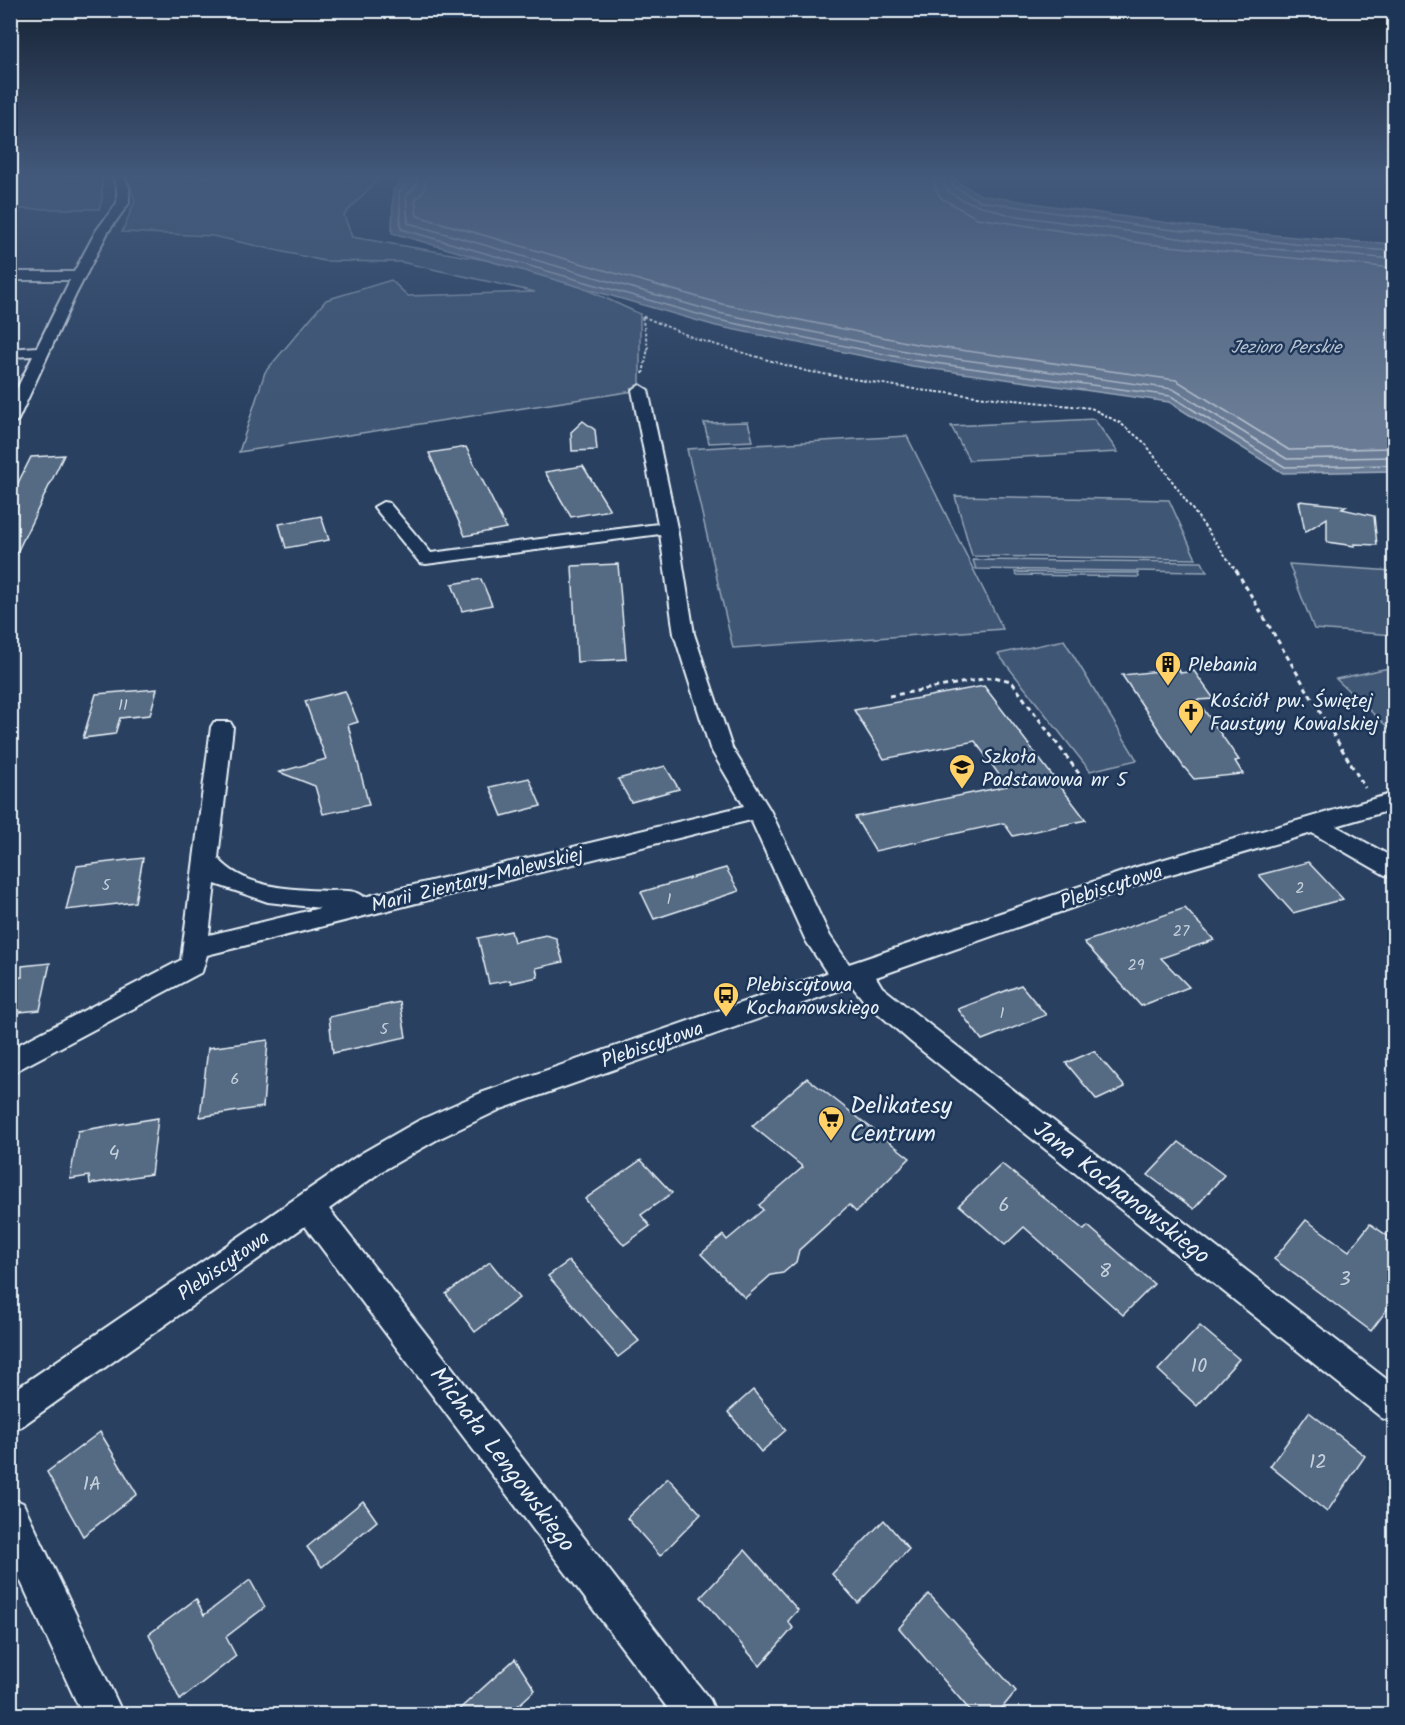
<svg xmlns="http://www.w3.org/2000/svg" width="1405" height="1725" font-family="Kalam,sans-serif">
<style>
.green{fill:#415774;stroke:#94a4b6;stroke-width:1.5}
.water{fill:#6b7c95;stroke:#9dabbd;stroke-width:1.5}
.lines{fill:none;stroke-linecap:round;stroke-linejoin:round}
.shore{stroke:#b6c2d0;stroke-width:1.5}
.building{fill:#556a83;stroke:#e8f1f8;stroke-width:1.5}
.street-casing{stroke:#e8f1f8;stroke-width:4}
.path-far1{stroke:#e8f1f8;stroke-width:2;stroke-dasharray:3 2;stroke-linecap:butt}
.path{stroke:#e8f1f8;stroke-width:3;stroke-dasharray:5 4;stroke-linecap:butt}
.street{fill:#1d3557;fill-rule:evenodd}
.labels{text-anchor:middle;stroke-width:5;stroke-linejoin:round;paint-order:stroke}
.number-label{font-size:16px;fill:#c3cfdb}
.far-water-label{font-size:18px;font-style:italic;fill:#b6c2d0;stroke:#1d3557}
.poi-label{font-size:20px;fill:#e8f1f8;stroke:#1d3557;text-anchor:start}
.street-label{font-size:20px;fill:#e8f1f8;stroke:#1d3557}
.near-number-label{font-size:20px;fill:#c3cfdb}
.near-poi-label{font-size:24px;fill:#e8f1f8;stroke:#1d3557;text-anchor:start}
.near-street-label{font-size:24px;fill:#e8f1f8;stroke:#1d3557}
</style>
<rect width="100%" height="100%" fill="#294061"/>
<filter id="ink" filterUnits="userSpaceOnUse"><feTurbulence type="fractalNoise" baseFrequency=".0167" numOctaves="2"/><feDisplacementMap in="SourceGraphic" scale="12" xChannelSelector="R" yChannelSelector="G"/><feConvolveMatrix kernelMatrix="1 2 1 2 8 2 1 2 1" color-interpolation-filters="sRGB"/></filter>
<g filter="url(#ink)">
<g class="green">
<path d="M11,176H102V200L99,209H11Z"/>
<path d="M127,176H381L344,215L352,237L492,261L579,286L640,314V390L239,452L265,372L326,300L391,280L408,296L535,292L401,262L324,261L213,236L122,232L135,201Z"/>
<path d="M1094,419L1118,452L969,460L951,426Z"/>
<path d="M748,422L753,441L709,443L704,423Z"/>
<path d="M907,436L1003,629L733,648L687,449Z"/>
<path d="M955,496L1169,500L1196,559L972,556Z"/>
<path d="M973,560L1202,562L1207,572L976,569Z"/>
<path d="M1289,564L1394,571V635L1314,629Z"/>
<path d="M1015,572L1138,573L1139,577L1016,575Z"/>
<path d="M1064,640L1137,760L1090,771L998,654Z"/>
<path d="M1394,667V733L1336,679Z"/>
</g>
<path class="water" d="M407,176H954L957,182L981,195C1115,216 1248,237 1383,243L1394,246V471L1283,473L1169,402L912,366L716,326L392,233L393,189Z"/>
<g class="lines">
<g class="shore">
<path d="M411,176L410,182L399,192L401,229L718,320L913,360L1171,396L1285,467L1394,465"/>
<path d="M418,176L416,186L406,196L408,223L719,313L915,353L1173,389L1287,459L1394,457"/>
<path d="M427,176L425,189L415,200L417,216L722,304L916,344L1176,380L1289,450L1394,448"/>
<path d="M933,176L934,186L941,198L977,218L1147,244L1394,268"/>
<path d="M942,176L948,191L962,200L1010,215L1236,246L1394,259"/>
<path d="M949,176L954,187L980,201L1148,227L1313,246L1394,251"/>
</g>
</g>
<g class="building">
<path d="M583,421L595,430L597,450L572,451L571,432Z"/>
<path d="M466,447L506,528L465,536L429,453Z"/>
<path d="M64,455L10,567V499L31,457Z"/>
<path d="M583,466L610,510L571,517L545,472Z"/>
<path d="M1299,501L1347,506L1342,509L1374,516L1377,545L1354,544L1355,546L1327,542V518L1305,532Z"/>
<path d="M321,516L329,540L286,548L279,524Z"/>
<path d="M618,564L626,659L577,662L572,566Z"/>
<path d="M481,579L492,605L462,611L452,584Z"/>
<path d="M1178,669L1181,673L1194,671L1214,699L1197,700L1239,760L1235,761L1243,774L1194,779L1183,766L1122,675Z"/>
<path d="M984,686L1086,820L1013,836L1004,823L875,851L855,817L1007,786L975,741L884,759L854,710Z"/>
<path d="M157,689L150,715L120,718L115,734L83,738L96,694Z"/>
<path d="M345,691L358,722L348,725L369,805L323,814L315,786L279,772L326,759L305,701Z"/>
<path d="M665,766L679,789L631,802L618,779Z"/>
<path d="M529,778L541,806L502,816L490,787Z"/>
<path d="M143,858L135,902L66,910L77,866Z"/>
<path d="M1308,862L1343,899L1293,913L1259,875Z"/>
<path d="M726,868L739,891L654,919L641,892Z"/>
<path d="M1185,908L1214,940L1161,958L1189,987L1141,1006L1084,942Z"/>
<path d="M511,931L514,942L546,935L556,938L563,962L536,968L538,977L511,983L510,980L489,984L478,938Z"/>
<path d="M50,963L40,1010L10,1013V978L22,977V966Z"/>
<path d="M1021,985L1046,1015L982,1040L958,1009Z"/>
<path d="M400,1002L406,1037L333,1053L329,1017Z"/>
<path d="M268,1040L263,1107L200,1117L208,1048Z"/>
<path d="M1094,1051L1125,1087L1097,1100L1066,1063Z"/>
<path d="M807,1078L910,1158L856,1212L849,1205L799,1250L796,1262L783,1273L771,1275L745,1298L701,1254L723,1235L727,1240L763,1210L759,1205L803,1167L752,1126Z"/>
<path d="M158,1118L151,1174L90,1184L89,1176L70,1179L78,1131Z"/>
<path d="M1179,1142L1224,1175L1194,1209L1148,1175Z"/>
<path d="M641,1160L672,1193L641,1215L650,1226L624,1245L585,1199Z"/>
<path d="M1002,1164L1084,1230L1088,1226L1154,1284L1123,1315L1024,1227L1005,1245L959,1205Z"/>
<path d="M1306,1220L1349,1251L1370,1224L1395,1241V1299L1371,1331L1274,1259Z"/>
<path d="M569,1261L639,1341L618,1357L548,1276Z"/>
<path d="M490,1262L519,1298L475,1332L446,1294Z"/>
<path d="M1200,1326L1239,1359L1197,1406L1158,1370Z"/>
<path d="M753,1390L786,1430L761,1452L728,1412Z"/>
<path d="M1309,1412L1365,1456L1327,1512L1270,1466Z"/>
<path d="M100,1432L137,1494L83,1536L47,1472Z"/>
<path d="M668,1478L701,1514L660,1556L627,1518Z"/>
<path d="M363,1501L377,1521L322,1567L307,1547Z"/>
<path d="M884,1520L909,1549L858,1603L832,1574Z"/>
<path d="M745,1550L798,1610L788,1621L793,1628L760,1666L701,1597Z"/>
<path d="M250,1580L265,1607L226,1637L236,1656L180,1700L149,1634L196,1599L204,1615Z"/>
<path d="M929,1594L1016,1691L997,1714H973L899,1628Z"/>
<path d="M515,1659L535,1690L509,1714H454Z"/>
</g>
<g class="lines">
<g class="street-casing">
<g id="street">
<path d="M113,176H123L129,188V203L108,232L76,294L18,420L10,425V403L33,356L10,357V349L37,347L70,280H10V272H74L96,231L117,203V188Z"/>
<path d="M640,385L648,390L677,528L694,634L732,748L770,810L830,936L849,964L1137,867L1394,793V809L1336,826L1394,858V877L1385,875L1312,833L1154,879L876,977L882,987L931,1026L1394,1385V1423L1382,1418L911,1042L864,1001L852,986L501,1109L438,1139L382,1171L329,1209L710,1700L716,1714H672L305,1226L22,1426L10,1431V1393L362,1153L418,1121L481,1093L827,973L806,941L751,820L207,955L202,972L10,1074V1049L181,960L211,727L214,722H230L233,727L218,858C244,889 292,889 328,891C340,891 356,889 364,897L744,806L710,748L674,634L660,534L426,564L420,563L374,507L383,502L389,503L431,553L658,524L632,390ZM215,884L268,902L320,908L209,935Z"/>
<path d="M10,1498L23,1503L123,1714H82L10,1558Z"/>
</g>
</g>
<path class="path-far1" d="M643,374L648,348L642,316L696,339L806,371L919,390L1091,408L1120,423L1145,443L1237,572"/>
<g class="path">
<path d="M1236,570L1365,788"/>
<path d="M889,696L994,677L1011,681L1080,775"/>
</g>
<use href="#street" class="street"/>
</g>
</g>
<linearGradient id="sky" x2="0" y2="1"><stop stop-color="#172335"/><stop offset="0.42" stop-color="#43597b"/><stop offset="1" stop-color="#43597b" stop-opacity="0"/></linearGradient>
<rect width="1405" height="417" fill="url(#sky)"/>
<defs>
<g id="building-pin" transform="scale(1.35)"><path d="M0 17L-7.5 6A9.5 9.5 0 1 1 7.5 6Z" fill="#ffd166" stroke="#1d3557"/><path d="M-4-6H4V6H1V3H-1V6H-4ZM-2.5-4.3h1.7v1.8h-1.7ZM.8-4.3h1.7v1.8H.8ZM-2.5-1h1.7V.8h-1.7ZM.8-1h1.7V.8H.8Z" fill="#111"/></g>
<g id="church-pin" transform="scale(1.35)"><path d="M0 17L-7.5 6A9.5 9.5 0 1 1 7.5 6Z" fill="#ffd166" stroke="#1d3557"/><path d="M-1.2-6h2.4v3.5h3.3v2.4h-3.3V6h-2.4V-.1h-3.3v-2.4h3.3Z" fill="#111"/></g>
<g id="school-pin" transform="scale(1.35)"><path d="M0 17L-7.5 6A9.5 9.5 0 1 1 7.5 6Z" fill="#ffd166" stroke="#1d3557"/><path d="M0-5L7-2L0 1L-7-2ZM-4 1L0 2.5L4 1V4Q0 6-4 4Z" fill="#111"/></g>
<g id="bus-pin" transform="scale(1.35)"><path d="M0 17L-7.5 6A9.5 9.5 0 1 1 7.5 6Z" fill="#ffd166" stroke="#1d3557"/><path d="M-5-6H5V4H4V6H2V4H-2V6H-4V4H-5ZM-3.5-4V0h7V-4ZM-3.5 1.2v1.5H-2V1.2ZM2 1.2v1.5H3.5V1.2Z" fill="#111"/></g>
<g id="supermarket-pin" transform="scale(1.35)"><path d="M0 17L-7.5 6A9.5 9.5 0 1 1 7.5 6Z" fill="#ffd166" stroke="#1d3557"/><path d="M-6-5.5h2.5l.6 2H6L4.5 2H-2.5L-4.4-4H-6ZM-1.5 3.2a1.3 1.3 0 1 0 .1 0ZM3 3.2a1.3 1.3 0 1 0 .1 0Z" fill="#111"/></g>
</defs>
<g fill-rule="evenodd">
<use href="#building-pin" x="1168" y="664"/>
<use href="#church-pin" x="1191" y="712"/>
<use href="#school-pin" x="962" y="767"/>
<use href="#bus-pin" x="726" y="995"/>
<use href="#supermarket-pin" x="831" y="1119"/>
</g>
<g class="labels">
<g class="number-label">
<text x="123" y="710">11</text>
<text x="106" y="890">5</text>
<text x="1300" y="893">2</text>
<text x="669" y="904">1</text>
<text x="1181" y="936">27</text>
<text x="1136" y="970">29</text>
<text x="1002" y="1018">1</text>
<text x="384" y="1034">5</text>
<text x="235" y="1084">6</text>
</g>
<g class="far-water-label">
<text x="1286" y="353">Jezioro Perskie</text>
</g>
<g class="poi-label">
<text x="1188" y="671">Plebania</text>
<text x="1210" y="707">Kościół pw. Świętej<tspan x="1210" dy="23">Faustyny Kowalskiej</tspan></text>
<text x="982" y="763">Szkoła<tspan x="982" dy="23">Podstawowa nr 5</tspan></text>
<text x="746" y="991">Plebiscytowa<tspan x="746" dy="23">Kochanowskiego</tspan></text>
</g>
<g class="street-label">
<text transform="translate(477 879) rotate(-14)" y="7">Marii Zientary-Malewskiej</text>
<text transform="translate(1111 886) rotate(-18)" y="7">Plebiscytowa</text>
<text transform="translate(652 1044) rotate(-19)" y="7">Plebiscytowa</text>
<text transform="translate(223 1265) rotate(-35)" y="7">Plebiscytowa</text>
</g>
<g class="near-number-label">
<text x="114" y="1159">4</text>
<text x="1004" y="1211">6</text>
<text x="1105" y="1277">8</text>
<text x="1345" y="1285">3</text>
<text x="1199" y="1372">10</text>
<text x="1318" y="1468">12</text>
<text x="92" y="1490">1A</text>
</g>
<g class="near-poi-label">
<text x="850" y="1113">Delikatesy<tspan x="850" dy="28">Centrum</tspan></text>
</g>
<g class="near-street-label">
<text transform="translate(1122 1192) rotate(38)" y="8">Jana Kochanowskiego</text>
<text transform="translate(503 1459) rotate(53)" y="8">Michała Lengowskiego</text>
</g>
</g>
<rect width="1405" height="1725" fill="none" stroke="#1d3557" stroke-width="36"/>
<rect x="18" y="18" width="1369" height="1689" fill="none" stroke="#e8f1f8" stroke-width="2" filter="url(#ink)"/>
</svg>
